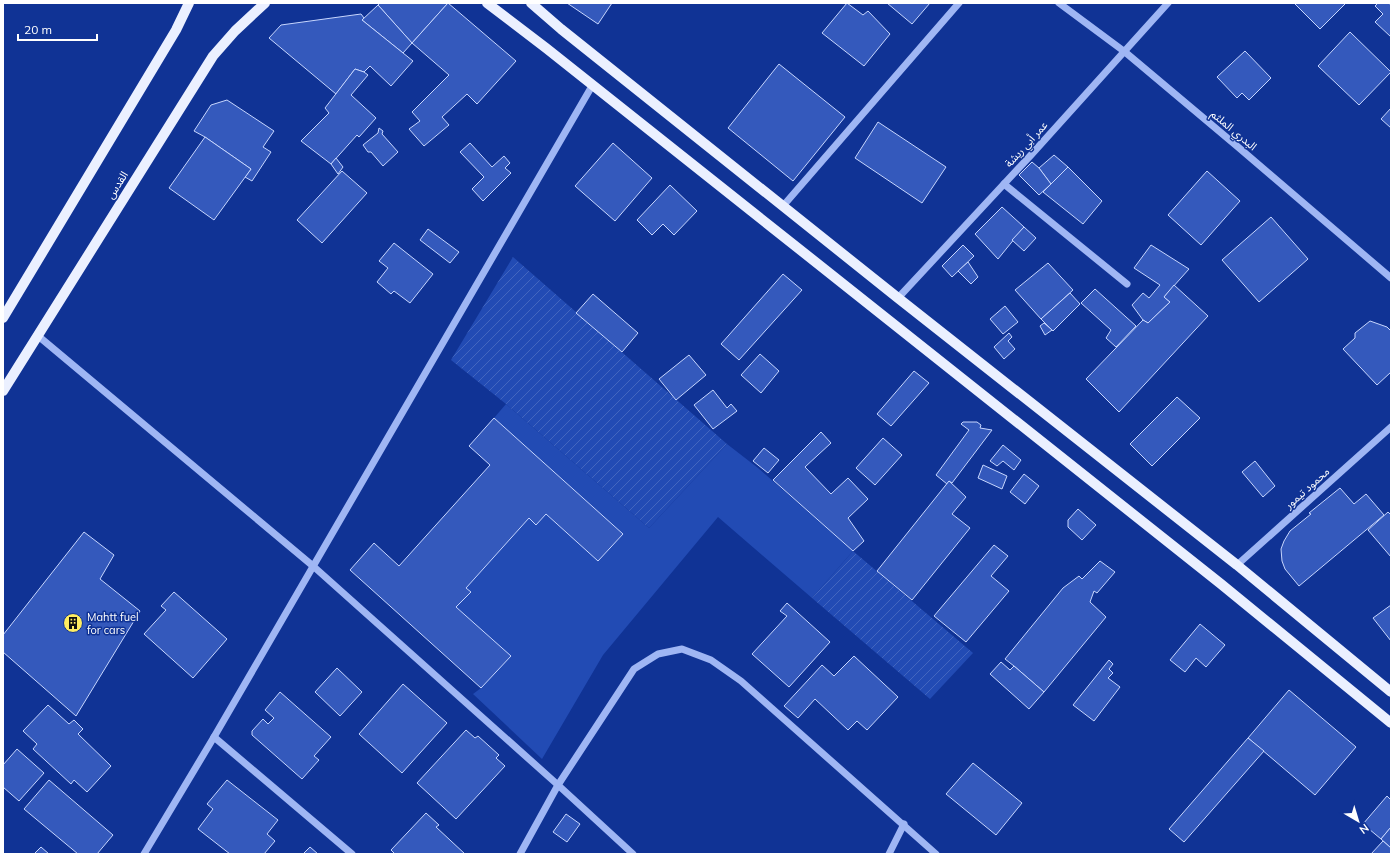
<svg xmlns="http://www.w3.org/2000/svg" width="1394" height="857" font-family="Mulish,'Noto Sans Arabic',sans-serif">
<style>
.park{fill:#224bb4}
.garden{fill:url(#garden-furrows)}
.building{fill:#3459bc;stroke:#c7d6fe}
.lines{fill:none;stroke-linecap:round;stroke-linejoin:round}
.minor{stroke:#9fb6f4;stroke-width:7}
.major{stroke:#ebf0ff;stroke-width:10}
.labels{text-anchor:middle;stroke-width:3;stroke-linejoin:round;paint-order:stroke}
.street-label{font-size:11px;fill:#fff;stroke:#103395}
.poi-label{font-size:11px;fill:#fff;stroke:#103395;text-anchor:start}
</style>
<defs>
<pattern id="garden-furrows" width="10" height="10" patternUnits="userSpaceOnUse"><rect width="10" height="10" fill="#224bb4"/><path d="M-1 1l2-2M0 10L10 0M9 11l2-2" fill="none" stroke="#4366bf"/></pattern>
</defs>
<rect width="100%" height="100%" fill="#103395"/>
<path class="park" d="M506,404L649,528L727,444L758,468L853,551L812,598L718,517L603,655L542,759L473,694L481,688L510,656L456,607L470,592L466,588L529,518L536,525L546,514L598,561L623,534L494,418Z"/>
<g class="garden">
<path d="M513,257L727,444L649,528L506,404L451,360Z"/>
<path d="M853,551L973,653L930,699L812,598Z"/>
</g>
<g class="building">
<path d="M380,3H448L412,43L378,5Z"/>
<path d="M448,3L516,61L477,104L467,94L442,117L449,125L424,146L409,129L420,121L412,112L449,75L412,43Z"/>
<path d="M567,3H612L598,24Z"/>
<path d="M847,3L863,15L868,11L890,34L864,66L822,33Z"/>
<path d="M887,3H930L912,24Z"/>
<path d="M1294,3H1346L1320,29Z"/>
<path d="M1378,3H1388L1390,4L1391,3V37L1375,22L1383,14L1375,6Z"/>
<path d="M378,5L412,43L403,53L362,20Z"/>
<path d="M361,14L364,18L362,20L413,61L391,86L370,66L364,72L355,69L336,94L269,38L281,25Z"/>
<path d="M1350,32L1391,72L1359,105L1318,66Z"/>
<path d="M1245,51L1271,78L1249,100L1242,93L1237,98L1217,77Z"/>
<path d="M779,64L845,117L793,181L728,128Z"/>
<path d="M355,69L364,72L368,75L351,95L376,118L359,137L357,135L331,164L301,141L329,113L325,108Z"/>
<path d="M227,100L274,131L263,147L271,152L252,181L245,177L251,169L205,137L194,131L211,105Z"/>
<path d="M1391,108V128L1381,119Z"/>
<path d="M878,122L946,167L922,203L855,158Z"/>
<path d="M379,128L383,131L382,134L398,152L383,166L371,152H368L363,145L378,133Z"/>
<path d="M205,137L251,169L214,220L169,188Z"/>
<path d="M470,143L492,167L504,156L510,163L505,168L511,173L483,201L472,189L484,177L460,152Z"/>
<path d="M613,143L652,178L615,221L575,186Z"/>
<path d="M1054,155L1068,167L1051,184L1039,168Z"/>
<path d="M336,158L343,167L338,174L331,164Z"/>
<path d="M1032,162L1039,168L1051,184L1039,195L1019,175Z"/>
<path d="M1068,167L1102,201L1083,224L1043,192Z"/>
<path d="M342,171L367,193L322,243L297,220Z"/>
<path d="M1207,171L1240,201L1201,245L1168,215Z"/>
<path d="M670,185L697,211L674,235L663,224L652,235L637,220Z"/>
<path d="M1002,207L1024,227L998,259L975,234Z"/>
<path d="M1271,217L1308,259L1259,302L1222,260Z"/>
<path d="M1024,227L1036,238L1024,251L1012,240Z"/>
<path d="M428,229L459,252L450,263L420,240Z"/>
<path d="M394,243L433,274L410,303L394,291L391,294L377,282L388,268L379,261Z"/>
<path d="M963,245L974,256L952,277L942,266Z"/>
<path d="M1151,245L1189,269L1164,297L1170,302L1148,323L1143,320L1132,305L1143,293L1149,298L1160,285L1134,268Z"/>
<path d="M968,262L978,277L971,284L958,271Z"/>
<path d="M1048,263L1073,290L1041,319L1015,290Z"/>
<path d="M783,274L802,290L739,360L721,344Z"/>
<path d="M1174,285L1208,316L1119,412L1086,379L1143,320L1148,323L1170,302L1164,297Z"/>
<path d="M1095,289L1136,326L1116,347L1106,338L1111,330L1081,303Z"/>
<path d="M1070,293L1080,304L1053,331L1041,319Z"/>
<path d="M593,294L638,333L622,352L576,313Z"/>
<path d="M1005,306L1018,322L1003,334L990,319Z"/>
<path d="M1370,321L1387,327L1391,331V372L1377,385L1343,349L1355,338V333Z"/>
<path d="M1044,323L1052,330L1045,335L1040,326Z"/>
<path d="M1009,333L1012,337L1008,341L1015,349L1004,359L994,347Z"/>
<path d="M760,354L779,371L761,393L741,375Z"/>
<path d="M689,355L706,375L676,400L659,379Z"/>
<path d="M914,371L929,383L891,426L877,414Z"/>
<path d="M713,390L727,408L731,404L737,411L713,429L694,405Z"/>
<path d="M1177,397L1200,418L1152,466L1130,444Z"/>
<path d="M494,418L623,534L598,561L546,514L536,525L529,518L466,588L471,592L456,607L511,656L481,688L350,570L374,543L399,566L490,465L469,446Z"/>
<path d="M963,422H977L981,425L980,428L992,430L952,483L949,481L947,484L936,475L969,430L961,424Z"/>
<path d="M821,432L831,443L805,467L831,494L848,478L868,499L848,518L864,541L853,551L773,480Z"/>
<path d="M883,438L902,455L875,485L856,468Z"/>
<path d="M1003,445L1021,460L1014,470L1003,461L997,466L990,461Z"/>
<path d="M764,448L779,460L768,473L753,461Z"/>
<path d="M1255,461L1275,486L1263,497L1242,472Z"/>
<path d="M983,465L1007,476L1002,489L978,478Z"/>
<path d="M1024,474L1039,486L1025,504L1010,492Z"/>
<path d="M949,481L966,497L952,514L970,528L912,600L877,571Z"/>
<path d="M1340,488L1354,504L1366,494L1384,515L1299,586L1285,569L1282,561L1281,549L1284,541L1290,531L1311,514L1309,513Z"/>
<path d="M1078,509L1096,525L1082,540L1068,527V520Z"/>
<path d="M1388,512L1391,515V557L1368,530Z"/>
<path d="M84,532L114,555L100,579L140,611L76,716L3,652V635Z"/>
<path d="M994,545L1008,556L991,576L1009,591L966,642L934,616Z"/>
<path d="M1100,561L1115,572L1097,593L1094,591L1090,602L1106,617L1044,692L1014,666L1005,659L1063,588L1079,576L1082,579Z"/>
<path d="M174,592L227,639L193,678L144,634L166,610L161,606Z"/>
<path d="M787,603L830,642L789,687L752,654L787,616L780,611Z"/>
<path d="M1391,605V641L1373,618Z"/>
<path d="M1200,624L1225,645L1206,667L1196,658L1185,672L1170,660Z"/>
<path d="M854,656L898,697L867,730L857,721L848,730L815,699L798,718L784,706L822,665L834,676Z"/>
<path d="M1109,660L1113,664L1109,669L1113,673L1108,678L1120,687L1094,721L1073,705Z"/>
<path d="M1001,662L1010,670L1014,666L1044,692L1029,709L990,674Z"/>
<path d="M337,668L362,692L340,716L315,692Z"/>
<path d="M403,684L447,723L402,773L359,734Z"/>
<path d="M1289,690L1356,747L1315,795L1248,738Z"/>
<path d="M280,692L331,737L314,756L319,760L302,779L252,735V731L263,719L268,724L274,718L265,710Z"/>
<path d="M48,705L69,724L74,720L83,729L78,734L111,766L87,792L74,780L71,784L33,749L37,744L23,731Z"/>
<path d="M466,730L475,738L478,736L499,755L496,758L505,766L456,819L417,783Z"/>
<path d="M1248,738L1264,751L1184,842L1169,829Z"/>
<path d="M17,749L44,773L19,801L3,787V765Z"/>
<path d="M973,763L1022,803L996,835L946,794Z"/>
<path d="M49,780L113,835L97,854H78L24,809Z"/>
<path d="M227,780L278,820L267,834L275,841L264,854H230L198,829L213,809L207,804Z"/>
<path d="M1387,796L1391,800V827L1381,839L1363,824Z"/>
<path d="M426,813L439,825L436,827L465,854H395L391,850Z"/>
<path d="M566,814L580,824L567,842L553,832Z"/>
<path d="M1391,827V848L1381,839Z"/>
<path d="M1383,841L1391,848V854H1371Z"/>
<path d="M41,847L49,854H34Z"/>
<path d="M310,847L318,854H303Z"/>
</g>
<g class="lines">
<g class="minor">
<path d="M1059,3L1125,52L1238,147L1391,278"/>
<path d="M1004,184L1127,284"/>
<path d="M783,206L959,3"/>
<path d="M898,298L1031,155L1168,3"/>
<path d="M37,335L313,566L558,785L633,854"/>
<path d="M1237,565L1391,427"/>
<path d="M214,737L352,854"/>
<path d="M144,854L214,737L592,86"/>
<path d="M520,854L558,785L634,669L658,654L682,649L711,660L741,681L936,854"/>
<path d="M889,854L904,824"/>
</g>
<g class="major">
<path d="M487,3L546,48L1221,584L1391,723"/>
<path d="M531,3L561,29L898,298L1237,565L1391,692"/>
<path d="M3,318L176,30L189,3"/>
<path d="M3,391L213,56L235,31L265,3"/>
</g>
</g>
<defs>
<g id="building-disc" transform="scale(1)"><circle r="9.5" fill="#ffed61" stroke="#103395"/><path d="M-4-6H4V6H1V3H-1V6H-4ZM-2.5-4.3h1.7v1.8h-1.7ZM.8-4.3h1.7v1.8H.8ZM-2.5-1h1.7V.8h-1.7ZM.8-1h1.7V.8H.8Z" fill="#111"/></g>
</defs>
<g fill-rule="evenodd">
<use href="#building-disc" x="73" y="623"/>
</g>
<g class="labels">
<g class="street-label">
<text transform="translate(1234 130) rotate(40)" y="4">البدري الملثم</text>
<text transform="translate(1026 144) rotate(-48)" y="4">عمر أبي ريشة</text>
<text transform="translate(117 185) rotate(-58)" y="4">القدس</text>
<text transform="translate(1307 488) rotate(-42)" y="4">محمود تيمور</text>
</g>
<g class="poi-label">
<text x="87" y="621">Mahtt fuel<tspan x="87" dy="13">for cars</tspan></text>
</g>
</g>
<rect width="1394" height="857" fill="none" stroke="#ffffff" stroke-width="8"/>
<g transform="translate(1358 821) rotate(142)" stroke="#103395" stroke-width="3" paint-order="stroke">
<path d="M0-3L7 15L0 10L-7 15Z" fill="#ffffff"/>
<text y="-6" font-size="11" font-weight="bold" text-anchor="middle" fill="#ffffff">N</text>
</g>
<path d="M18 34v6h79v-6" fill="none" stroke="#ffffff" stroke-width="2"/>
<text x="24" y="34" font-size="12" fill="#ffffff" stroke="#103395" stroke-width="3" paint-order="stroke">20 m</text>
</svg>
